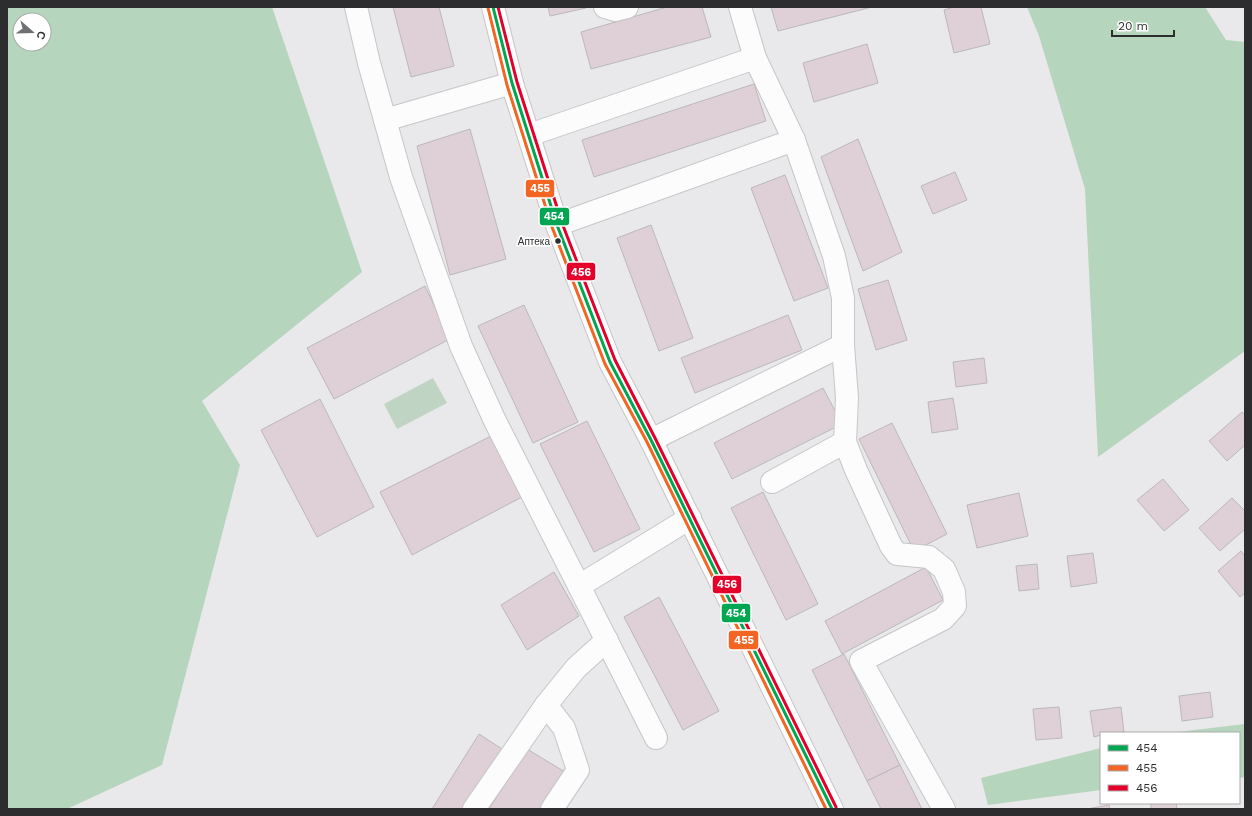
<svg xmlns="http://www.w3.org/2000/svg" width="1252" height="816" font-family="'Work Sans',sans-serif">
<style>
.green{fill:#bfd4c3}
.forest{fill:#b6d5bd;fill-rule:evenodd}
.building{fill:#ded0d6;stroke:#bab8ba}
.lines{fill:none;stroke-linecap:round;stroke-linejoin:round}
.minor-casing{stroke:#c6c5c7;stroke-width:24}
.minor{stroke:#fcfcfc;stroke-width:22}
.bus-1-casing{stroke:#fff;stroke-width:6}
.bus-2-casing{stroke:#fff;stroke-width:6}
.bus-3-casing{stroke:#fff;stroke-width:6}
.bus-1{stroke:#00a651;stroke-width:3}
.bus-2{stroke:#f26522;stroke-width:3}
.bus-3{stroke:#e4002b;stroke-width:3}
.bus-dot{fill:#2d2d2f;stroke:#fff;stroke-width:1.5}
.labels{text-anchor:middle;stroke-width:3;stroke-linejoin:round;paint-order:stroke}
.bus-label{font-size:10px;fill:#2d2d2f;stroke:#fff;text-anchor:end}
.line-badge{stroke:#fff;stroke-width:1.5}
.badge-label{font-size:11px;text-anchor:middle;font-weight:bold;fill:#fff}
</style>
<rect width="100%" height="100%" fill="#e9e8eb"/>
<path class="green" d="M433,378L447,403L397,429L384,404Z"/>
<g class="forest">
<path d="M7,7H272L362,272L202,401L240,465L162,765L67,809H7ZM20,20H44V44H20Z"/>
<path d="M1027,7H1205L1226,40L1245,42V351L1098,457L1085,189L1039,36Z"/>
<path d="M1245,724V777L1239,778V733H1169Z"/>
<path d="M1101,748V790L988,805L981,778Z"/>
</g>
<g class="building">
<path d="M393,7H439L454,66L411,77Z"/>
<path d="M548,7H585L586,8L550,16Z"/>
<path d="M667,7H702L711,37L591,69L581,32Z"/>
<path d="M771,7H872L778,31Z"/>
<path d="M954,7H981L990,44L954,53L944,10Z"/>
<path d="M867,44L878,83L814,102L803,63Z"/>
<path d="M754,84L766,121L594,177L582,140Z"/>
<path d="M470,129L506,259L450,275L417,146Z"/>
<path d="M858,139L902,252L863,271L821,157Z"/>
<path d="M955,172L967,200L933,214L921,186Z"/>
<path d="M785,175L828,288L794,301L751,188Z"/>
<path d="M651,225L693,338L659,351L617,238Z"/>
<path d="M888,280L907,340L876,350L858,289Z"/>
<path d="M425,286L450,339L334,399L307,348Z"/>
<path d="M524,305L578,422L533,443L478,326Z"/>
<path d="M788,315L802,350L695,393L681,358Z"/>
<path d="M984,358L987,383L956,387L953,362Z"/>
<path d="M823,388L842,424L732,479L714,443Z"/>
<path d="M953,398L958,429L932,433L928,402Z"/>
<path d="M320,399L374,507L317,537L261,430Z"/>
<path d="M1242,412L1245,415V445L1227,461L1209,441Z"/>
<path d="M587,421L640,529L594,552L540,444Z"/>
<path d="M892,423L947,534L914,551L859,439Z"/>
<path d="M491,436L522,497L412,555L380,492Z"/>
<path d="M1163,479L1189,510L1164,531L1137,500Z"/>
<path d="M763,492L818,604L786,620L731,508Z"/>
<path d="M1019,493L1028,536L977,548L967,505Z"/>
<path d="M1232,498L1245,511V529L1220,551L1199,528Z"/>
<path d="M1241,551L1245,556V593L1240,597L1218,571Z"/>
<path d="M1093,553L1097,583L1071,587L1067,556Z"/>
<path d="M1037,564L1039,589L1019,591L1016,566Z"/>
<path d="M926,567L943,600L842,654L825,621Z"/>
<path d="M554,572L579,616L527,650L501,605Z"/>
<path d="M659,597L719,711L683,730L624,617Z"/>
<path d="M844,654L900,765L867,781L812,670Z"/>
<path d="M1210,692L1213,717L1182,721L1179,696Z"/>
<path d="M1059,707L1062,738L1036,740L1033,709Z"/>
<path d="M1121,707L1124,732L1101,733V735L1094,737L1090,711Z"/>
<path d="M479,734L502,749L465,809H432Z"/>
<path d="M527,749L565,772L541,809H489Z"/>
<path d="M900,765L922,809H881L867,781Z"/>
<path d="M1151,803H1176L1177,809H1151Z"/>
<path d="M1109,805L1110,809H1087Z"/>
</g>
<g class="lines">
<g class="minor-casing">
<g id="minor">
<path d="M356,7L369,63L401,177L461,346L495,421L579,586L690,518"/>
<path d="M493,7L512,83L557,225L610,362L651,440L832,809"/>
<path d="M605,7L615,10L627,7"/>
<path d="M755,58L794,140"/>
<path d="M385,120L512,83"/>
<path d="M529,135L755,58L740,7"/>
<path d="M557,225L794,140L834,256L843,298V345L651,440"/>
<path d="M843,345L847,398L845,442L856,470L891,546L897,554L929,557L944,569L954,592L955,606L943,619L861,661L944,809"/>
<path d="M772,482L845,442"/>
<path d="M579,586L656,738"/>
<path d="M546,705L564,728L578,770L552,809"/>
<path d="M474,809L546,705L576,668L607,640"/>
</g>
</g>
<use href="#minor" class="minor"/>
<g class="bus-1-casing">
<path id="bus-1" d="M493,7L512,83L557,225L610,362L651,440L832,809"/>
</g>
<g class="bus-2-casing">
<path id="bus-2" d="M488,8L507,85L552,227L605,364L647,442L826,809"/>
</g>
<g class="bus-3-casing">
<path id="bus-3" d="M498,7L517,82L562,223L615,360L655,438L836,807"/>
</g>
<use href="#bus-1" class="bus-1"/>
<use href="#bus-2" class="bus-2"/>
<use href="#bus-3" class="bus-3"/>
</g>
<circle class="bus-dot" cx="558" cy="241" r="3.5"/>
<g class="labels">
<g class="bus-label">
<text x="550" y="245">Аптека</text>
</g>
</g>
<g class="line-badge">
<rect x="525" y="179" width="30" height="19" rx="4" fill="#f26522"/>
<rect x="539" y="207" width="31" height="19" rx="4" fill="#00a651"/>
<rect x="566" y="262" width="30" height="19" rx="4" fill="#e4002b"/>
<rect x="712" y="575" width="30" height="19" rx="4" fill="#e4002b"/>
<rect x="721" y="603" width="30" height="20" rx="4" fill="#00a651"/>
<rect x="728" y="630" width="31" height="20" rx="4" fill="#f26522"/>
</g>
<g class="badge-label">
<text x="540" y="192">455</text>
<text x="554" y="220">454</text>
<text x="581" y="276">456</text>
<text x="727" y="588">456</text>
<text x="736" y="617">454</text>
<text x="744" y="644">455</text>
</g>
<rect width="1252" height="816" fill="none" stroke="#2d2d2f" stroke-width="16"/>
<rect x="1100" y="732" width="140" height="72" fill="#ffffff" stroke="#ababac"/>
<rect x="1108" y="745" width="20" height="6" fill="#00a651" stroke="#ababac"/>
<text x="1136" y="752" font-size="12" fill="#2d2d2f">454</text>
<rect x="1108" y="765" width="20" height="6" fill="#f26522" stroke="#ababac"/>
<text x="1136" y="772" font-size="12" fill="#2d2d2f">455</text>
<rect x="1108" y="785" width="20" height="6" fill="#e4002b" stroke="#ababac"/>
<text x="1136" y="792" font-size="12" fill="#2d2d2f">456</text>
<g transform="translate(32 32) rotate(110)"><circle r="19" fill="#ffffff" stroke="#ababac"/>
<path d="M0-3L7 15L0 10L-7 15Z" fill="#6f6e71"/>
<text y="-6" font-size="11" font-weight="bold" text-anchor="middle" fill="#2d2d2f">С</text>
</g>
<path d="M1112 30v6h62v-6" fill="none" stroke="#2d2d2f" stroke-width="2"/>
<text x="1118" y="30" font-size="12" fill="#2d2d2f" stroke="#ffffff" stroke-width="3" paint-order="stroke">20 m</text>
</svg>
